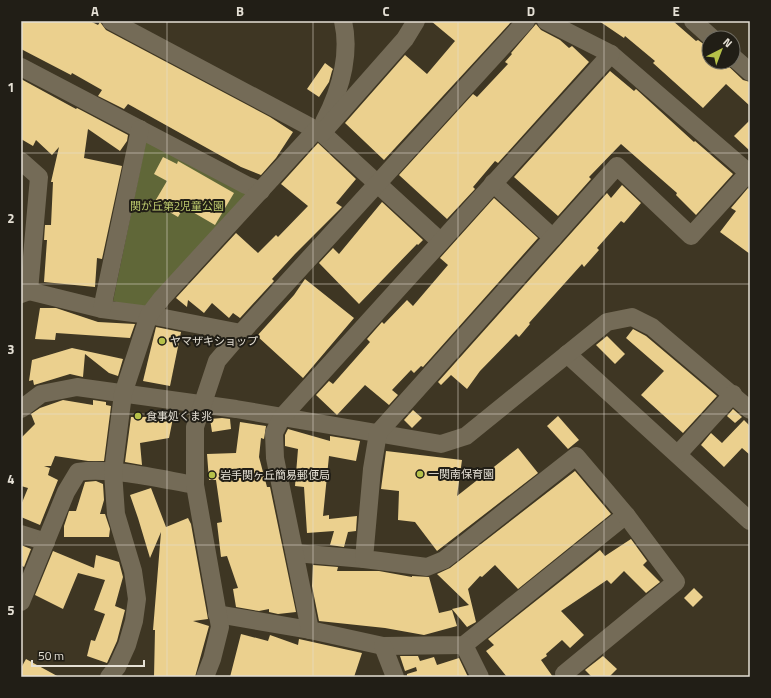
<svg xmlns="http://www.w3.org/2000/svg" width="771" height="698" font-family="'Titillium Web','Noto Sans JP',sans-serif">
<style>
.green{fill:#606738}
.building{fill:#ebd08e}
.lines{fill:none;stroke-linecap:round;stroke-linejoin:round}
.minor{stroke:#746b57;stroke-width:18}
.grid{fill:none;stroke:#e5e0d5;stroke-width:1;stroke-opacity:0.55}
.poi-dot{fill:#b6c149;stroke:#211e16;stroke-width:1.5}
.labels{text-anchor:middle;stroke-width:4;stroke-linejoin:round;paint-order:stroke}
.park-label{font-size:11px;fill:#bdca6d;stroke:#211e16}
.poi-label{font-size:11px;fill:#e5e0d5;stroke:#211e16;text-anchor:start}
.neatline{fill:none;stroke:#e5e0d5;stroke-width:1.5}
.grid-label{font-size:13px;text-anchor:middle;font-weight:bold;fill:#e5e0d5}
</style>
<rect width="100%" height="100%" fill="#3e3623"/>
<path class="green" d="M147,136L245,188L247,199L144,311L113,301Z"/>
<g class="building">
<path d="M21,21H90L98,25L100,22L106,30L270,117L293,132L276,158L261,175L241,167L128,104L124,109L98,96L102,90L72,73L71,75L21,49Z"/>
<path d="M431,21H512L384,160L345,123L405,55L427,74L455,41Z"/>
<path d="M599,21H673L696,41L698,40L709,48V62H724L743,80L750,82V106L726,84L703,108L653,63L655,61L625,36L624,38Z"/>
<path d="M536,24L541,30L560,40L569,48L572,46L589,62L498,163L495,161L473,187L475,189L447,219L399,175L473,94L477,97L508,64L505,62L512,54L511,53Z"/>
<path d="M325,63L333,69L332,71L329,82L319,97L307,89Z"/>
<path d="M610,71L634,91L636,89L694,142L695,141L733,174L696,215L676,195L677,193L621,144L589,177L591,179L558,216L514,177Z"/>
<path d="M21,79L76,109L77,108L128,135L127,141L120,151L88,129L84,158L122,166L102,259L97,258L95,287L44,282L47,240H44L45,225H51L53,182H51L59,147L52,155L36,140L33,146L21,139Z"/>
<path d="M750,120V151L734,136Z"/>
<path d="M318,143L356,179L336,203L342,207L295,254L272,279L274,281L240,318L233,313L229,318L212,303L204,313L188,300L187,307L176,298L236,233L258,253L276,235L278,237L308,206L281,184Z"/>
<path d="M163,157L177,164L178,161L234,193L215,225L184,207L178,217L154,203L167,181L154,174Z"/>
<path d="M622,185L641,203L624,223L621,221L597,248L599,250L584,267L582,264L529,323L530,324L519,337L516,334L480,371L467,389L451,375L441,385L438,382L607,193L611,198Z"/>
<path d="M748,188L750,190V254L720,232L736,211L731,208Z"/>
<path d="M494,198L538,238L423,367L421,366L414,373L411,370L392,390L398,395L389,405L365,385L337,415L316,395L329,381L333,384L370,342L367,339L382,322L384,324L407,300L413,306L448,265L440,258Z"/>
<path d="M382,202L423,240L418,245L417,244L359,304L319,263L333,248L339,254Z"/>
<path d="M305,279L354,318L303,378L257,336L294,295Z"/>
<path d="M40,308H56L98,322L135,324L130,338L56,333L55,340L35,339Z"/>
<path d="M156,327L181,332L170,386L143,381Z"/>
<path d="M633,329L646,336L717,396L683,433L641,395L664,371L626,338Z"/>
<path d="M607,336L625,354L615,364L596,345Z"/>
<path d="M72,348L123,359L118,376L109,373L85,354L83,377L70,374L34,385L33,380L29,381L32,360Z"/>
<path d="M63,400L93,405V400L106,402V405L111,406L104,461H88L55,456L51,466H44L50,468L48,475L58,480L40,525L21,517V505L28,488L21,486V438L35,424L31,414L40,408Z"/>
<path d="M733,409L742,417L735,423L727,416Z"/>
<path d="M413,410L422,418L412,428L404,420Z"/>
<path d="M160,415L173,418L169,438L140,443L142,465L125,462L131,417H160Z"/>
<path d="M558,416L579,440L568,449L547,426Z"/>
<path d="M222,418L230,419L231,429L212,432L210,419Z"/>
<path d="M744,420L750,426V455L742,448L724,467L701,445L711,433L722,443Z"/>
<path d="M240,422L266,426L264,439L261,438L259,457L267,487H270L296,612L278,614L269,612V609L259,611L236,607L233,589L238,588L227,556L221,557L217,523L222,522L216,480H209L207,454L236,453Z"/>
<path d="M288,429L330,441V436L360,441L356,461L329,456L323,516L329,515V519L357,516L356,531L348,532L344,547L330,545L334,531L307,533L304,487L295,486L298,449L285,446V435Z"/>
<path d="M518,448L538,473L437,551L415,522L398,520L399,491L381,489L386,451L462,460L457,496Z"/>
<path d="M575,471L611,514L518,589L495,565L482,577L480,576L468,589L476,622L467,627L452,609L469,605L437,574L450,568Z"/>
<path d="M96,481L103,484L104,500L100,514H105L110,529L109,537H64V526L69,511H76L85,482Z"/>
<path d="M151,488L166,527L188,518L191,524L208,619L193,621L209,626L195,677H154L155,630H153L161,532L150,558L138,518L130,495Z"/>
<path d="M631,539L647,561L643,565L660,582L646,593L624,571L611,584L607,580L561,611L584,635L570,648L562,640L546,654L547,656L541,660L553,677H507L486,651L494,645L488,639L600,550L605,556Z"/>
<path d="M21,545L31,549L24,567L21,565Z"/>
<path d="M53,551L94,568L96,555L119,562L123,577L115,606L125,610L117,641L107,663L87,656L91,640L95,641L105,614L94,610L105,580L78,573L63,609L35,595Z"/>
<path d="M313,565L338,567L337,571H379L412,577V576L429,577L439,613L452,610L457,626L424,635L385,628L319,621L312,586Z"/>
<path d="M694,588L703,597L693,607L684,598Z"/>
<path d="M241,634L268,641L270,635L298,645L299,639L362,653L354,677H230Z"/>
<path d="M400,656H418L420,661L434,657L437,665L459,658L468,677H407V674L417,671L416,667L405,671Z"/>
<path d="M603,656L617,669L609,677H592L585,670Z"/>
<path d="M26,659L59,677H21V668Z"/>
</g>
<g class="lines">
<g class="minor">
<path d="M111,21L316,130"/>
<path d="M546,21L611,54L749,173"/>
<path d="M693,21L712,38"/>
<path d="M733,57L750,72"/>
<path d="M21,67L246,185L261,191"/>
<path d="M324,122C340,91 351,56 343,21"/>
<path d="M322,133L440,241"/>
<path d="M21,161L39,177L29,291L21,294"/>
<path d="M493,183L553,238"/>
<path d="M29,291L102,309L149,315L241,333"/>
<path d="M102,309L140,129"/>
<path d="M567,354L750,521"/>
<path d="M21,409L41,394L77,387L236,409L441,444L466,436L607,322L632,317L652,327L750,410"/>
<path d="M678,454L733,394"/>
<path d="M21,534L46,542"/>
<path d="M295,553L364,559"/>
<path d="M21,602L66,492L78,472C111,467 160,479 195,485"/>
<path d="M217,614L310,630L383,646L464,645L626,515"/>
<path d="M310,630L275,458L274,433L282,417L611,54"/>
<path d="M464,645L480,677"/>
<path d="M383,646L395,677"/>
<path d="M109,677L117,667L127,645L134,621L137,599L133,571L116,514L113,472L123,394L149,315L162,298L316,130L322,133L405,39L416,21"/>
<path d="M205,677L212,659L220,627L195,485V427L217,361L241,333L526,21"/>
<path d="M567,677L564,674L676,582L626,515L576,456L444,560L427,567L364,559L372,469L378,433L617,166L691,236L750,171"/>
</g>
</g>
<path class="grid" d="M167,21V677M313,21V677M458,21V677M604,21V677M21,153H750M21,284H750M21,414H750M21,545H750"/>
<g class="poi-dot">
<circle cx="162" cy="341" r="4"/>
<circle cx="138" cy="416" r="4"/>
<circle cx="420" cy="474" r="4"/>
<circle cx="212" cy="475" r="4"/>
</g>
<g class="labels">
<g class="park-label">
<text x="177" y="210">関が丘第2児童公園</text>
</g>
<g class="poi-label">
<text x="170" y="345">ヤマザキショップ</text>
<text x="146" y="420">食事処くま兆</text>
<text x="428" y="478">一関南保育園</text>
<text x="220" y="479">岩手関ヶ丘簡易郵便局</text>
</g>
</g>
<rect width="771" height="698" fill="none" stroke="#211e16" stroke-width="44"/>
<g transform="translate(721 50) rotate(42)"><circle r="19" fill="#211e16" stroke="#6f6c62"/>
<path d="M0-3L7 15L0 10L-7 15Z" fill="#b6c149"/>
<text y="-6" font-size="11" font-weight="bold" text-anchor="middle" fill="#e5e0d5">N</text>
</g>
<path d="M32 660v6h112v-6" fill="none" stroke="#e5e0d5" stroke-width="2"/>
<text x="38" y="660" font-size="12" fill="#e5e0d5" stroke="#211e16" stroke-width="3" paint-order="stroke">50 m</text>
<rect x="22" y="22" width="727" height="654" class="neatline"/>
<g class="grid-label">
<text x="95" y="16">A</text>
<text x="240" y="16">B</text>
<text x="386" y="16">C</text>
<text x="531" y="16">D</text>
<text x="676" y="16">E</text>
<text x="11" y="92">1</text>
<text x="11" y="223">2</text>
<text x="11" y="354">3</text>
<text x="11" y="484">4</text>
<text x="11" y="615">5</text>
</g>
</svg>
